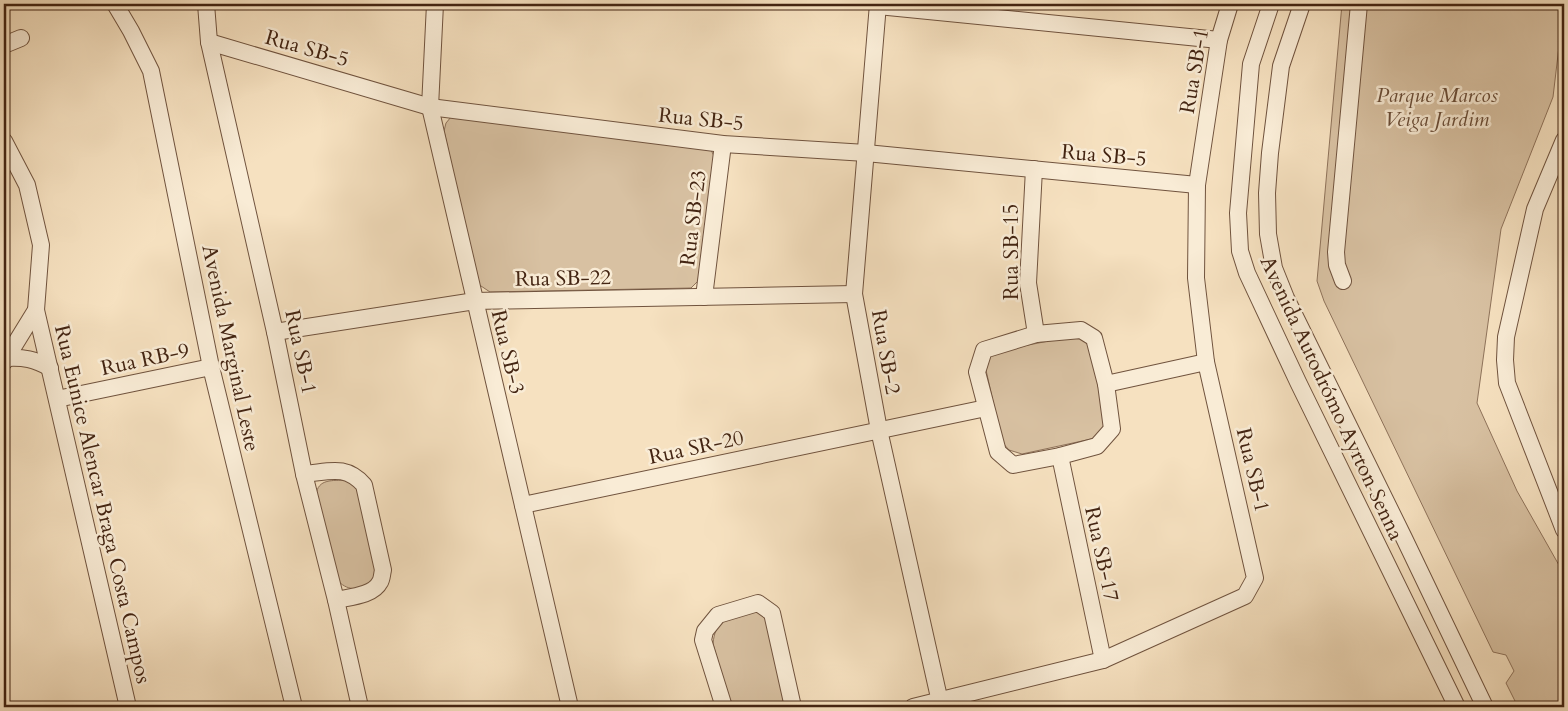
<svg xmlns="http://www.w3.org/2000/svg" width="1568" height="711" font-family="Cardo,serif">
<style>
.green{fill:#d8c1a2;stroke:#8e725a}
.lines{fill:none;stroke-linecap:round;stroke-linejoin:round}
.minor-casing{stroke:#70533e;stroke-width:18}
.minor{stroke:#f9ecd6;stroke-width:16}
.labels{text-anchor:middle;stroke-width:5;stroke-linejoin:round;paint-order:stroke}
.street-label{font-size:21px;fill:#432412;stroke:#f9ecd6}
.park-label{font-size:21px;font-style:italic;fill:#684b36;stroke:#f9ecd6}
</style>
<rect width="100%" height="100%" fill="#f6e1c0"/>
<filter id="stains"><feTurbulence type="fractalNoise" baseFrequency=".004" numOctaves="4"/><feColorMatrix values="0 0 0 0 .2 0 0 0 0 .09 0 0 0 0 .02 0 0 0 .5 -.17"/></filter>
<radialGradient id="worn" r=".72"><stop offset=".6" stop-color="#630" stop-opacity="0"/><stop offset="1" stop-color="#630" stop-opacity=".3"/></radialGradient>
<g class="green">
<path d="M1342,4H1564L1553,97L1501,229L1477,403L1517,491L1564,574V707H1518L1506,683L1514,671L1506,655L1493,652L1324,301L1317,281Z"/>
<path d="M451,117L711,150L714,156L698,281L691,288L490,292L478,284L444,131L446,123Z"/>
<path d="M1074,336L1083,340L1090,347L1105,416L1103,428L1096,438L1022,454L1009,450L1002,442L986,370L989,358L998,351Z"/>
<path d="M346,480L358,488L379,573L370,588C352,589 347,591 334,577L316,495C318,478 333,481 346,480Z"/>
<path d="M755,611L765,617L785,707H731L713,644C714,632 717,627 724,618Z"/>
</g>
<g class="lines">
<g class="minor-casing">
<g id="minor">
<path d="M115,4L131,31L151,71L211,367L294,707"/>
<path d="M206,4L209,42L275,332L304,474L336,600L360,707"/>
<path d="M435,4L430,107L570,707"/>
<path d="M878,4L854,294L879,430L940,702"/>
<path d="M1271,4L1251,64L1238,213L1240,251L1247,273L1298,382L1457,707"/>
<path d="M1302,4L1281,66L1270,153L1267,193L1268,234L1274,268L1286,298L1404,538L1485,707"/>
<path d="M878,6L1219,40"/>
<path d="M209,42L430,107L723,144L866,153L1197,185"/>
<path d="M4,45L21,38"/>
<path d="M1564,140L1535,209L1506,337L1505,360L1507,383L1564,530"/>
<path d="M4,141L27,185L41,245L36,310L4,362"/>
<path d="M1034,169L1028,283L1036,334"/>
<path d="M1343,281L1337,265L1336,252L1359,4"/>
<path d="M704,297L723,144"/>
<path d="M36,310L128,707"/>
<path d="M1081,330L1094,338L1106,384L1112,429L1097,446L1060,456L1013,465L998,452L977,372L984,350L1036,334Z"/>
<path d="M275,332L475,301L854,294"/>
<path d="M7,358C23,357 35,359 50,368"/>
<path d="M1106,384L1206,362"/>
<path d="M57,399L211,367"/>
<path d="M1060,456L1103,660"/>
<path d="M304,474C329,472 345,464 364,485L383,570C382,574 382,579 380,582C373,596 349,597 336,600"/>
<path d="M523,505L986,408"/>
<path d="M724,707L703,640L705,631L718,615L758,603L772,613L793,707"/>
<path d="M913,707L1103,660L1245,596L1255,578L1206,362L1196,278L1197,185L1219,40L1230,4"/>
</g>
</g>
<use href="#minor" class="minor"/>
</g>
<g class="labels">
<g class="street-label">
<text transform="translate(307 48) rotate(16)" y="7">Rua SB-5</text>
<text transform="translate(1194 71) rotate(-80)" y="7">Rua SB-1</text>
<text transform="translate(701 119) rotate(6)" y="7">Rua SB-5</text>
<text transform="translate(1104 155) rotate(5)" y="7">Rua SB-5</text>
<text transform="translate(693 218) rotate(-83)" y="7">Rua SB-23</text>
<text transform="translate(1011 252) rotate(-90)" y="7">Rua SB-15</text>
<text transform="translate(563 278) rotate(-1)" y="7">Rua SB-22</text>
<text transform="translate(231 348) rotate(78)" y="7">Avenida Marginal Leste</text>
<text transform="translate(301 352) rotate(78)" y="7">Rua SB-1</text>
<text transform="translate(508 352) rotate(77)" y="7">Rua SB-3</text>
<text transform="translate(886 352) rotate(80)" y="7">Rua SB-2</text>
<text transform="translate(145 359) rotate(-12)" y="7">Rua RB-9</text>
<text transform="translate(1332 398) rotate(65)" y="7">Avenida Autodrómo Ayrton Senna</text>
<text transform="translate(696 447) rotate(-12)" y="7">Rua SR-20</text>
<text transform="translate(1253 470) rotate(77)" y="7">Rua SB-1</text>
<text transform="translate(103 504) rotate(77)" y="7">Rua Eunice Alencar Braga Costa Campos</text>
<text transform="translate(1102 554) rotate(78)" y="7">Rua SB-17</text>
</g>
<g class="park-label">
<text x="1437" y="102">Parque Marcos<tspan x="1437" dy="24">Veiga Jardim</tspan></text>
</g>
</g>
<rect width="1568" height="711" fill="none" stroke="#f6e1c0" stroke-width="20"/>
<rect x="5" y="5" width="1558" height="701" fill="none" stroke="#432412" stroke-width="2.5"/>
<rect x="10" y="10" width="1548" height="691" fill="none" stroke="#432412"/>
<rect width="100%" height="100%" filter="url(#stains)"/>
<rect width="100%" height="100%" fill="url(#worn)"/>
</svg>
